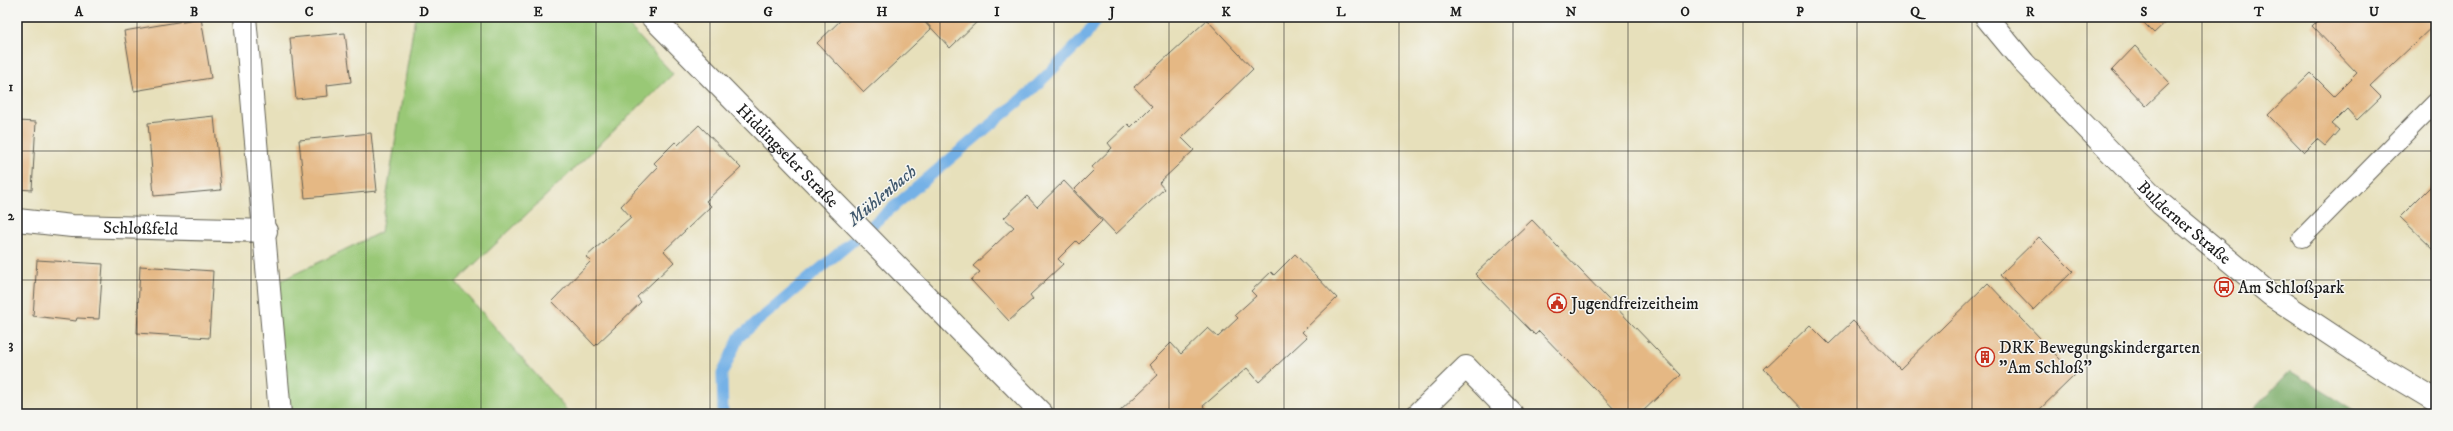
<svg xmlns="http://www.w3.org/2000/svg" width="2453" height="431" font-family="'IM FELL DW Pica',serif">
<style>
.green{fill:#99c876;stroke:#5a7249}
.forest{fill:#7aac67;stroke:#4b6442}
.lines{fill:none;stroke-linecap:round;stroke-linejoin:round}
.stream{stroke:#75b1e6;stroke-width:11}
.building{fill:#e5b884}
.service-casing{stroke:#636154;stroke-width:20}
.minor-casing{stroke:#636154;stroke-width:24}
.tertiary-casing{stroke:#636154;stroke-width:24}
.service{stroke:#fff;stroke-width:18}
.minor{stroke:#fff;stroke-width:22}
.tertiary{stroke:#fff;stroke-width:22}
.grid{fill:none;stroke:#1c1c1c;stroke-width:1;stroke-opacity:0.55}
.labels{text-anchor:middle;stroke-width:3;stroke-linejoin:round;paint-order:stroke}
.street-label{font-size:17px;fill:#1c1c1c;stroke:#f6f6f2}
.poi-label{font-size:17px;fill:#1c1c1c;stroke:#f6f6f2;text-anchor:start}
.water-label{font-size:18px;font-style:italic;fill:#40586d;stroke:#f6f6f2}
.neatline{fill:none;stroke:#1c1c1c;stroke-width:1.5}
.grid-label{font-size:13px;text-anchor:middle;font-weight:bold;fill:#1c1c1c}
</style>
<rect width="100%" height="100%" fill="#f6f6f2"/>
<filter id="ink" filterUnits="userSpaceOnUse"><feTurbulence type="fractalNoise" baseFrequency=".025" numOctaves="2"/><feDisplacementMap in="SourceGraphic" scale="8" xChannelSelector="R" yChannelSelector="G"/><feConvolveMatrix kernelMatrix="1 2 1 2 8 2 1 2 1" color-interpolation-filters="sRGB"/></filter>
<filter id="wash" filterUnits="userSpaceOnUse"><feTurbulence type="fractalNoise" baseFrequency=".012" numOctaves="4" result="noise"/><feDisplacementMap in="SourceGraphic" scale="16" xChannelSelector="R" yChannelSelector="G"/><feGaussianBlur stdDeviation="0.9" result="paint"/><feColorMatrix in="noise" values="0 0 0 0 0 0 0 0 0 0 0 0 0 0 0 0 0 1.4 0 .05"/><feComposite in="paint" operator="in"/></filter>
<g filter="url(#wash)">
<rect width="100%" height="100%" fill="#e7e0bb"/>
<path class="green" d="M415,17H621L673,74L456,282L570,414H284L270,286L381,232Z"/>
<path class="forest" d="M2290,371L2360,414H2249Z"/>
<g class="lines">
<path class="stream" d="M723,414L722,374L739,337L1032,90L1084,38L1098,17"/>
</g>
<g id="blocks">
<g class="building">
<path d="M844,17H920L931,29L864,92L817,43Z"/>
<path d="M921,17H982L950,48Z"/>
<path d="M2138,17H2171L2154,33Z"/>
<path d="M2321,17H2436V23L2370,86L2381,97L2357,120L2347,109L2332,124L2339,130L2325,146L2317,139L2304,152L2268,115L2311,73L2334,96L2357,73L2312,26Z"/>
<path d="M201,18L211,78L134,91L124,31Z"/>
<path d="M1207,20L1253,69L1182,138L1194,150L1159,183L1164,189L1116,234L1074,190L1094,170L1092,167L1112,148L1108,143L1128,124L1131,127L1152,106L1134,87Z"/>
<path d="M345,33L351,82L327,85L328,96L296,99L290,38Z"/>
<path d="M2135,46L2170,83L2146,106L2112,70Z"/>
<path d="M214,116L221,190L154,196L148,123Z"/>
<path d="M17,121L36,122L32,190L17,189Z"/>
<path d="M699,125L741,168L706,201L711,206L664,251L674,262L637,297L641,302L595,346L552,301L591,261L586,257L631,217L621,206L658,167L654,163L675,142L678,145Z"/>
<path d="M371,133L377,191L305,198L299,140Z"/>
<path d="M1064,181L1102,221L1079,244L1076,241L1058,259L1063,264L1030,295L1033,299L1009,321L971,280L980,272L973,266L1014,227L1004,218L1027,196L1037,207Z"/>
<path d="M2436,181V252L2400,217Z"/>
<path d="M1532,220L1681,375L1640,414H1619L1539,331L1535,335L1475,274Z"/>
<path d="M2039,237L2073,271L2033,310L2000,275Z"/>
<path d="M1295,254L1337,298L1302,332L1307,337L1259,382L1247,368L1203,406L1207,411L1204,414L1118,413L1158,375L1149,365L1171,343L1181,354L1208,328L1218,337L1238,318L1235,315L1256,296L1251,291L1271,272L1274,275Z"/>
<path d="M37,260L103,264L99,319L77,318L76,321L33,316Z"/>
<path d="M140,266L213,271L209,338L137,333Z"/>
<path d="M1988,283L2075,375L2035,414H1807L1764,369L1810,325L1829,344L1853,321L1900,369Z"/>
</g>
</g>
</g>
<g filter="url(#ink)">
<use href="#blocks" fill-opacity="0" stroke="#636154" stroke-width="1"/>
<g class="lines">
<g class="service-casing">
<path id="service" d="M2302,238L2436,102"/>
</g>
<g class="minor-casing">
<g id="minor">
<path d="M245,17L280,414"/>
<path id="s1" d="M652,17L1042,414"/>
<path id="s2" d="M17,220L72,226L266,231"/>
<path d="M1418,414L1466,367L1512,414"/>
</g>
</g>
<g class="tertiary-casing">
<g id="tertiary">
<path id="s3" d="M1986,17L2024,63L2161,204L2271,295L2381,368L2436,401"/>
</g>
</g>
<use href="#service" class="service"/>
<use href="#minor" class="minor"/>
<use href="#tertiary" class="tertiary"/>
</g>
</g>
<path class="grid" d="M137,17V414M251,17V414M366,17V414M481,17V414M596,17V414M710,17V414M825,17V414M940,17V414M1054,17V414M1169,17V414M1284,17V414M1399,17V414M1513,17V414M1628,17V414M1743,17V414M1857,17V414M1972,17V414M2087,17V414M2202,17V414M2316,17V414M17,151H2436M17,280H2436"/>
<defs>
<g id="bus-ring" transform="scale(1)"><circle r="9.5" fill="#f6f6f2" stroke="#c8321e" stroke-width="1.5"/><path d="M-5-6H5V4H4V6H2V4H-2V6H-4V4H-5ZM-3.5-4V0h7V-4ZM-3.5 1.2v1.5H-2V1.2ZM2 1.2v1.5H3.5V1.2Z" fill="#c8321e"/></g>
<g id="civic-ring" transform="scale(1)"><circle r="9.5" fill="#f6f6f2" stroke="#c8321e" stroke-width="1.5"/><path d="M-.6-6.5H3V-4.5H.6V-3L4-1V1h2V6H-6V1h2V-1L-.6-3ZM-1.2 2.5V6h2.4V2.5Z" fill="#c8321e"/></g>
<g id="building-ring" transform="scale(1)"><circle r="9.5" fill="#f6f6f2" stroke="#c8321e" stroke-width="1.5"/><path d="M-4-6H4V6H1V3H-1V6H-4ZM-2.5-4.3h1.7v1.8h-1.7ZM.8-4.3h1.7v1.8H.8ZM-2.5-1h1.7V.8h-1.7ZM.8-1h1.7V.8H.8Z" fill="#c8321e"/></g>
</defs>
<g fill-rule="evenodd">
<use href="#bus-ring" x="2224" y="287"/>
<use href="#civic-ring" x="1557" y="303"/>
<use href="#building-ring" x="1985" y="357"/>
</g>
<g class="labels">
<g class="street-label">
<text dy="6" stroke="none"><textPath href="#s1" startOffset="194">Hiddingseler Straße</textPath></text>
<text dy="6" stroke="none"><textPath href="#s3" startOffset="286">Bulderner Straße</textPath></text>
<text dy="6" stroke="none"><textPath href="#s2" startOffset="124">Schloßfeld</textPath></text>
</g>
<g class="poi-label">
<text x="2238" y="293">Am Schloßpark</text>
<text x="1571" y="309">Jugendfreizeitheim</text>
<text x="1999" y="353">DRK Bewegungskindergarten<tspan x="1999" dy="20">"Am Schloß"</tspan></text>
</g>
<g class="water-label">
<text transform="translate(882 195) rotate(-40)" y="6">Mühlenbach</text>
</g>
</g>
<rect width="2453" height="431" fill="none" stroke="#f6f6f2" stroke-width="44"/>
<rect x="22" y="22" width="2409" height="387" class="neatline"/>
<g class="grid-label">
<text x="79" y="16">A</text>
<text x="194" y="16">B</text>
<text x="309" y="16">C</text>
<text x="424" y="16">D</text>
<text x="538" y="16">E</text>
<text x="653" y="16">F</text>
<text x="768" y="16">G</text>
<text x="882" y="16">H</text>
<text x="997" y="16">I</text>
<text x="1112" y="16">J</text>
<text x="1226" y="16">K</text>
<text x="1341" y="16">L</text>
<text x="1456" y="16">M</text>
<text x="1571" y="16">N</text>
<text x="1685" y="16">O</text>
<text x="1800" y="16">P</text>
<text x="1915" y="16">Q</text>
<text x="2030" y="16">R</text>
<text x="2144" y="16">S</text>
<text x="2259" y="16">T</text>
<text x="2374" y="16">U</text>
<text x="11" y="91">1</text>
<text x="11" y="220">2</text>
<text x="11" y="349">3</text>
</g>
</svg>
